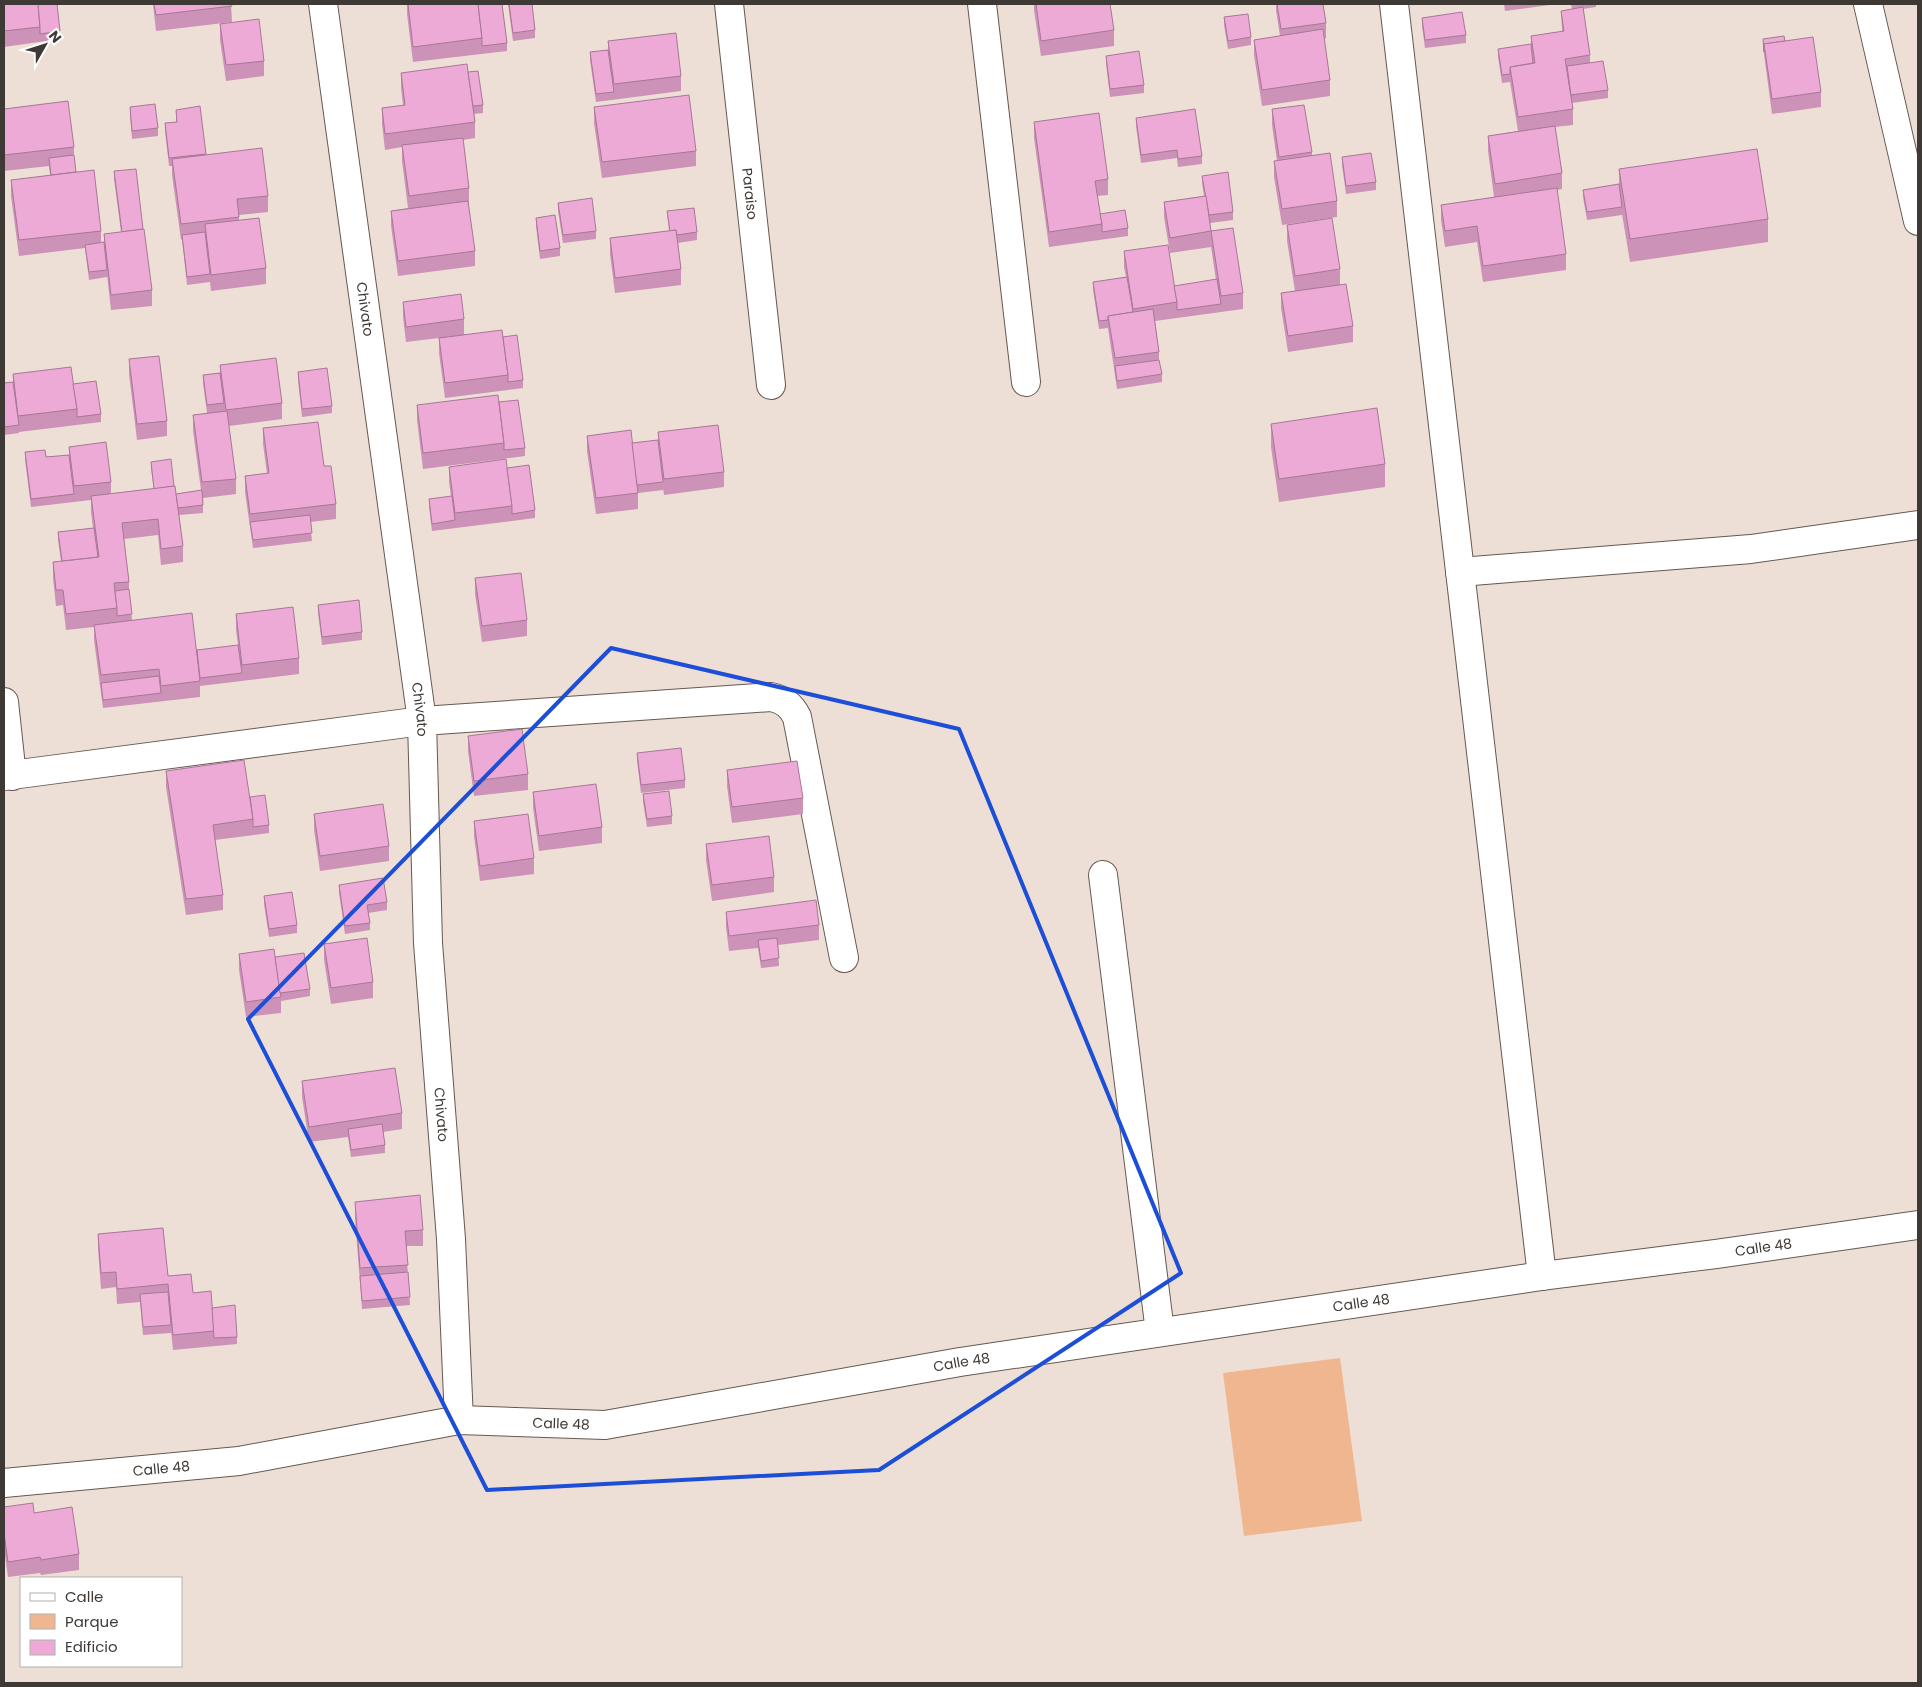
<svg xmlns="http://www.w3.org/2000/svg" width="1922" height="1687" font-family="Poppins,sans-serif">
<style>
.green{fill:#f0b68f}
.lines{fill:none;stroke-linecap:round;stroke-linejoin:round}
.minor-casing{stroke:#655951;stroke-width:30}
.minor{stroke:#fff;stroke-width:28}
.wall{fill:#cd92b8}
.building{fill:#eeaad6;stroke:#a77796}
.marked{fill:none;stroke:#1d4ed8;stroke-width:4;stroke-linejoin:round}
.labels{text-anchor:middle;stroke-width:4;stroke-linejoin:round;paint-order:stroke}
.street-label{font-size:14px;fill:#3e3935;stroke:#fff}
</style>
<rect width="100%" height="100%" fill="#eddfd6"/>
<path class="green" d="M1340,1358L1362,1521L1244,1536L1223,1373Z"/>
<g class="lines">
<g class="minor-casing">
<g id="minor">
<path id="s1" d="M323,4L422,721L428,943L451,1239L459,1420"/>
<path id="s2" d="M729,4L771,385"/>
<path d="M982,4L1026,382"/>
<path d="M1394,4L1542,1276"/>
<path d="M1868,4L1918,221"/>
<path d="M1460,572L1751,549L1918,525"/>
<path d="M4,702L12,776"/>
<path d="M4,776L422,721L771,697C784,700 791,705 797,717L844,958"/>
<path d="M1103,875L1160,1332"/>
<path id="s3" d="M4,1483L239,1461L459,1420L605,1425L960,1362L1542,1276L1716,1254L1918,1225"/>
</g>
</g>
<use href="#minor" class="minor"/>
</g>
<g class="wall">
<path d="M4,4L60,31V39L4,47Z"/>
<path d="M153,4H231L232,22L156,31Z"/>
<path d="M407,4H502L507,43V51L413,62L407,14Z"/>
<path d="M508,4H532L535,30V38L513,41Z"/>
<path d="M1034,4H1110L1114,30V46L1041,56L1034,10Z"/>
<path d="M1276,4H1323L1326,23V38L1324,39L1330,80V96L1262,106L1254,55V40L1280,36L1276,10Z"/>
<path d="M1504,4H1557L1505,11Z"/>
<path d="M1571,4H1596V7L1583,9L1590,55V63L1608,90V98L1572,103L1573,109V125L1555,127L1562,173V189L1557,190L1566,254V270L1483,282L1477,242L1445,247L1441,220V205L1494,197L1488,151V136L1518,131L1510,82L1502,83L1498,57V49L1531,45V36L1562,32L1561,11L1572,9Z"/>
<path d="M1224,17L1251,37V45L1228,49L1224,25Z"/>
<path d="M1422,18L1466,35V43L1425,48L1422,26Z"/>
<path d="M220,24L264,61V76L226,81L220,40Z"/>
<path d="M1763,39L1785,41L1821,92V107L1772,114L1763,47Z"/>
<path d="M608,41L681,76V91L596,102L590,60V52L608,50Z"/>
<path d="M1106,56L1144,85V93L1110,97L1106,64Z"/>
<path d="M468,72L483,105V113L474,114L475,122V138L463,140L469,188V204H468L475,251V266L398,276L391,226V211L408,208L402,161V147L385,150L382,124V108L403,105L401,88V73Z"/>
<path d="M130,107L158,128V136L132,139L130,115Z"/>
<path d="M594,107L696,151V166L602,178L594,123Z"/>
<path d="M4,109L74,147V155L76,172L101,231V242H104V234L121,232L114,179V171L143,229L152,290V306L111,310L107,275V277L89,280L85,248L19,256L11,196V180L50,175L49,166L4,171Z"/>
<path d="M1272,109L1312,152V156L1337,201V217L1282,225L1274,177V161H1277L1272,125Z"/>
<path d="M176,110L206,154V155L268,196V212L239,215V220L266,268V284L211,291L210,282L187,285L182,239L181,240L172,175V166H169L165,131V123L176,122Z"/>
<path d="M1136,118L1202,156V164L1178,167L1177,158L1141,163L1136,126Z"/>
<path d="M1034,122L1108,179V195L1097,196L1100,214L1128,228V236L1049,247L1034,138Z"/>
<path d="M1342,157L1376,182V190L1346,194L1342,165Z"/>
<path d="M1619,169L1768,219V242L1630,262L1622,214V215L1587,220L1583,197V190L1619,184Z"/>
<path d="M1202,176L1233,212V220L1210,223L1211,231L1243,293V309L1155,321L1159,352V360L1162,374V382L1117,389L1108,328L1099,329L1093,290V282L1126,277L1124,267V251L1174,286L1216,280L1211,247L1170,253L1164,217V202L1204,196L1202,183Z"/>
<path d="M558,203L596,231V239L563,243L558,211Z"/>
<path d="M667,211L697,232V240L678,243L681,269V285L615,293L610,254V238L669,231Z"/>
<path d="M536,218L560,248V256L540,259L536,226Z"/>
<path d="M1287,225L1340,269V284L1353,326V342L1288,352L1281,308V293L1295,291L1287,241Z"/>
<path d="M403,302L464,319V334L503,337L523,380V388L445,398L439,353V338L406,342L403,317Z"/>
<path d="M129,359L167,421V436L137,440L129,374Z"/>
<path d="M220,365L282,403V419L229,426L236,479V494L203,498V513L179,515L183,546V562L161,565L158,535L124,539L129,582V589L132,620L197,650L238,645L236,630V614L299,658V674L200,686V697L103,708L94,640V627L66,630L63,605L56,606L53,578V562L61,561L58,540V532L93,528L91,512V500L31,507L25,460V452L46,457L69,455V447L111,482V494L154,489L151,469V462L174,486L176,494L201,490L193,431V415L207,413L203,383V375L220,373Z"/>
<path d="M298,372L332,406V413L302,417L298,380Z"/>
<path d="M13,374L73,384L101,414V422L19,432V433L4,435V383L13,382Z"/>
<path d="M499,402L525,448V456L423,469L417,420V405Z"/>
<path d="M1271,424L1385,464V487L1279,502L1271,447Z"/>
<path d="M263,428L324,466L336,504V519L310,522L312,541L253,548L245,492V476L267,474L263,444Z"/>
<path d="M658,432L724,472V487L664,495L663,488V490L638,493V509L596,514L587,451V436L632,443L658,440Z"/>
<path d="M449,467L507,468L535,510V518L432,531L429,507V499L451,497L449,482Z"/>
<path d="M475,578L527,620V636L482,642L475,594Z"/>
<path d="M318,605L362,632V640L322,645L318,613Z"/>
<path d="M468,736L528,774V790L474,796L468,751Z"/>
<path d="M637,753L685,780V788L641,793L637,761Z"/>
<path d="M727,770L803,798V814L732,823L727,786Z"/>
<path d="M166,771L250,797L269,825V833L215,840L223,895V910L186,915L166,787Z"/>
<path d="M533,792L602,827V843L539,851L533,808Z"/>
<path d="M643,794L672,816V824L647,827L643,802Z"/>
<path d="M314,814L389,846V861L320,871L314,830Z"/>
<path d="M474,821L534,858V874L480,881L474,836Z"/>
<path d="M706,844L774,877V892L712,901L706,860Z"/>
<path d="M339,885L387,902V910L368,913L370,923V930L345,934L339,893Z"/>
<path d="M264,896L297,925V933L269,937L264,904Z"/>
<path d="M726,912L819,925V940L778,945L779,966L761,968L758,948L729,951L726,927Z"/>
<path d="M324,944L373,982V998L331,1004L324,960Z"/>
<path d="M239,954L275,957L310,989V996L281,1001V1013L246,1017L239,970Z"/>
<path d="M302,1081L402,1113V1129L383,1132L385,1145V1153L351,1157L348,1137L309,1142L302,1097Z"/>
<path d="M355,1202L423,1230V1246H406L410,1305L362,1309L355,1218Z"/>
<path d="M98,1234L168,1276L193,1293L212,1308L237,1337V1344L173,1350L171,1331V1333L143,1335L140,1302L117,1304L116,1287L101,1289L98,1249Z"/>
<path d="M4,1507L34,1513L79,1554V1570L41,1575L40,1573L8,1577L4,1548Z"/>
</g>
<g class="building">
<path d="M4,4H38L40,27L4,31Z"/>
<path d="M38,4H57L60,31L40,34V27Z"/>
<path d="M154,4H231L232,6L156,15Z"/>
<path d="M408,4H478L482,38L413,47Z"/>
<path d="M478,4H502L507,43L482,46V38Z"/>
<path d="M509,4H532L535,30L513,33Z"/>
<path d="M1036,4H1110L1114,30L1041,41Z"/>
<path d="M1277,4H1323L1326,23L1281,29Z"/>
<path d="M1583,7L1590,55L1565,59L1573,109L1518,117L1510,67L1535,63L1531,36L1564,31L1561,11Z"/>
<path d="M1462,12L1466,35L1425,40L1422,18Z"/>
<path d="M1248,14L1251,37L1228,41L1224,17Z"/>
<path d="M259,19L264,61L226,65L220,24Z"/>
<path d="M1323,29L1330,80L1262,90L1254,40Z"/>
<path d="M676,33L681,76L614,84L608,41Z"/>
<path d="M1784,36L1785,41L1764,44V52L1763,39Z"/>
<path d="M1813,37L1821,92L1772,99L1764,44Z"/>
<path d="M1531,44L1533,63L1510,67V74L1502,75L1498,49Z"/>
<path d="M608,50L614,92L596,94L590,52Z"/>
<path d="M1139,51L1144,85L1110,89L1106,56Z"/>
<path d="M1603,61L1608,90L1571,95L1567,66Z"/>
<path d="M467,64L475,122L385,134L382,108L405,105L401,73Z"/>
<path d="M478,71L483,105L473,106L468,72Z"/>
<path d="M689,95L696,151L602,162L594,107Z"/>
<path d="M68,101L74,147L4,155V109Z"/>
<path d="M155,104L158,128L132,131L130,107Z"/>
<path d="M1304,105L1312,152L1279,157L1272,109Z"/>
<path d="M200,106L206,154L169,158L165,123L177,122L176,110Z"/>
<path d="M1195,109L1202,156L1178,159L1177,150L1141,155L1136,118Z"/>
<path d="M1099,113L1108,179L1095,181L1102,224L1049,232L1034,122Z"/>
<path d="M1555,126L1562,173L1495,184L1488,136Z"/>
<path d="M463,138L469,188L409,196L402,145Z"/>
<path d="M262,148L268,196L237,199L239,217L181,224L172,159Z"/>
<path d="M1757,149L1768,219L1630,239L1619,169Z"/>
<path d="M1330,153L1337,201L1282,209L1274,161Z"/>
<path d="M1371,153L1376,182L1346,186L1342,157Z"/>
<path d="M74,155L76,172L51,175L49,158Z"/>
<path d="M136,169L143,229L122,232L114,171Z"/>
<path d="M94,170L101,231L19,240L11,180Z"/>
<path d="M1228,172L1233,212L1209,215L1202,176Z"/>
<path d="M1619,184L1622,207L1587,212L1583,190Z"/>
<path d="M1557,188L1566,254L1483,266L1477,226L1445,231L1441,205Z"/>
<path d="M1206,196L1211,231L1170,238L1164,202Z"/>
<path d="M592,198L596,231L563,235L558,203Z"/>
<path d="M468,201L475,251L398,261L391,211Z"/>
<path d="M694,208L697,232L677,235L676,230L670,231L667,211Z"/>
<path d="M1125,210L1128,228L1102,232V224L1100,214Z"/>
<path d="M555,215L560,248L540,251L536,218Z"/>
<path d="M259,218L266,268L211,275L205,224Z"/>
<path d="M1332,218L1340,269L1295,276L1287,225Z"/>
<path d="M1233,228L1243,293L1221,296L1211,231Z"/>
<path d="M144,229L152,290L111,295L104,234Z"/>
<path d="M676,230L681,269L615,278L610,238Z"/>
<path d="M205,232L210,274L187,277L182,235Z"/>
<path d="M104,242L107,270L89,272L85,245Z"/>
<path d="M1168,245L1177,302L1133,309L1124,251Z"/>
<path d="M1127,277L1133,312L1108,316V320L1099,321L1093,282Z"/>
<path d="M1217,279L1221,304L1177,310V302L1174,286Z"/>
<path d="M1346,284L1353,326L1288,336L1281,293Z"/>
<path d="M461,294L464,319L406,327L403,302Z"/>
<path d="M1153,309L1159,352L1115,358L1108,316Z"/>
<path d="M502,330L508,375L445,383L439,338Z"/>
<path d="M517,335L523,380L508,382V375L503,337Z"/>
<path d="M159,356L167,421L137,424L129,359Z"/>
<path d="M276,358L282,403L226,410L220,365Z"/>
<path d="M1159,360L1162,374L1117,381L1115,366Z"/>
<path d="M71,367L77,409L18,416L13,374Z"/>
<path d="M327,368L332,406L302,409L298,372Z"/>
<path d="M220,373L224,403L207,405L203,375Z"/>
<path d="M96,381L101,414L77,417V409L73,384Z"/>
<path d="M13,382L19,425L4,427V383Z"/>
<path d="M498,395L504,443L423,453L417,405Z"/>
<path d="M518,400L525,448L504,450V443L499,402Z"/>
<path d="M1377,408L1385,464L1279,479L1271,424Z"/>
<path d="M227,411L236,479L202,482L193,415Z"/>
<path d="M318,422L324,466H331L336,504L250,514L245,476L269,473L263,428Z"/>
<path d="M718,425L724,472L664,479L658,432Z"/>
<path d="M631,430L638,493L596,498L587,436Z"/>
<path d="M658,440L663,482L637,485L632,443Z"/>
<path d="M106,442L111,482L74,486L69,447Z"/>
<path d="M45,450L46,457L69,455L74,494L31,499L25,452Z"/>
<path d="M171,459L174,486L154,489L151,462Z"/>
<path d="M506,459L512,506L455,513L449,467Z"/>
<path d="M529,465L535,510L512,514V506L507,468Z"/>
<path d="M175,486L183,546L161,549L158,519L122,523L129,582L114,583L117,608L66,614L63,590H56L53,562L99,557L91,496Z"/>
<path d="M202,490L203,505L178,508L176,494Z"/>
<path d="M452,496L455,520L432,524L429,499Z"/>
<path d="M310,515L312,533L253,540L250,522Z"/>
<path d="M94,528L98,557L62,561L58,532Z"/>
<path d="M521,573L527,620L482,626L475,578Z"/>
<path d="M129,589L132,614L117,616V608L115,591Z"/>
<path d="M359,600L362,632L322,637L318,605Z"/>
<path d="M293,607L299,658L242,665L236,614Z"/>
<path d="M192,613L200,681L161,686L159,669L101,675L94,625Z"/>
<path d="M238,645L242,673L200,678L197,650Z"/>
<path d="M159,676L161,693L103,700L101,683Z"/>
<path d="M522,729L528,774L474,781L468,736Z"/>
<path d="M681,748L685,780L641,785L637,753Z"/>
<path d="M244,760L253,819L213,825L223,895L186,899L166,771Z"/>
<path d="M797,761L803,798L732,807L727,770Z"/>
<path d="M596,784L602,827L539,836L533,792Z"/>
<path d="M669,791L672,816L647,819L643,794Z"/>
<path d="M265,795L269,825L253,827V819L250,797Z"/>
<path d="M383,804L389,846L320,856L314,814Z"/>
<path d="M528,814L534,858L480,866L474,821Z"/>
<path d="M769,836L774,877L712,885L706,844Z"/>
<path d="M383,878L387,902L367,905L370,923L345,926L339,885Z"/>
<path d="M292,892L297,925L269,929L264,896Z"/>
<path d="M816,900L819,925L729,936L726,912Z"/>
<path d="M367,938L373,982L331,988L324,944Z"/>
<path d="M777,938L779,958L761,961L758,940Z"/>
<path d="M274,949L281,997L246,1002L239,954Z"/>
<path d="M304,953L310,989L280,993L275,957Z"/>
<path d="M395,1068L402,1113L309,1127L302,1081Z"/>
<path d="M382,1124L385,1145L351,1150L348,1129Z"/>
<path d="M420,1195L423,1230L405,1231L408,1265L360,1268L355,1202Z"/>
<path d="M163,1228L168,1276L191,1274L193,1293L211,1291L214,1331L173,1335L168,1284L117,1289L116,1272L101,1273L98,1234Z"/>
<path d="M408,1272L410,1297L362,1301L360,1276Z"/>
<path d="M168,1292L171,1325L143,1327L140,1294Z"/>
<path d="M235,1305L237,1337L214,1338L212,1308Z"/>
<path d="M33,1503L34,1513L72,1507L79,1554L41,1560L40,1557L8,1562L4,1533V1507Z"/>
</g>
<path class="marked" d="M611,648L959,729L1181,1273L879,1470L487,1490L248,1019Z"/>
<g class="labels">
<g class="street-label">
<text dy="5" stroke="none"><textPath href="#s2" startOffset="191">Paraiso</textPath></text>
<text dy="5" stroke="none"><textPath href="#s1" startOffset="308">Chivato</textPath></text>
<text dy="5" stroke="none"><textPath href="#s1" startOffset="712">Chivato</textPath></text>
<text dy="5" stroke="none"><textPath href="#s1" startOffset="1118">Chivato</textPath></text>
<text dy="5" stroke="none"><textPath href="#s3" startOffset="1778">Calle 48</textPath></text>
<text dy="5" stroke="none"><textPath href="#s3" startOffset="1372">Calle 48</textPath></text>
<text dy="5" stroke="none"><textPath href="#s3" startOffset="968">Calle 48</textPath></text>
<text dy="5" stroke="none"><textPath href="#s3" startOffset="562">Calle 48</textPath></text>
<text dy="5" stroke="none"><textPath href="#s3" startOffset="158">Calle 48</textPath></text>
</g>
</g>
<rect width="1922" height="1687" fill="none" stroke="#3e3935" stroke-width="10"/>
<rect x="20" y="1577" width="162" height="90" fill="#ffffff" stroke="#b2b0ae"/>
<rect x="30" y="1593" width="25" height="8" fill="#ffffff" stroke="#b2b0ae"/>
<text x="65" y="1602" font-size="15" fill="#3e3935">Calle</text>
<rect x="30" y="1614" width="25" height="15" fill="#f0b68f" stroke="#b2b0ae"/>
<text x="65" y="1627" font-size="15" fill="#3e3935">Parque</text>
<rect x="30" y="1640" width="25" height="15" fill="#eeaad6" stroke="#b2b0ae"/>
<text x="65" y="1652" font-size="15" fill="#3e3935">Edificio</text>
<g transform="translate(45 45) rotate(51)" stroke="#ffffff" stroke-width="4" paint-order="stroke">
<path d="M0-4L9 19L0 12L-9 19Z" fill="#3e3935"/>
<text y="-8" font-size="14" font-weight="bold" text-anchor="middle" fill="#3e3935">N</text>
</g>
</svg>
